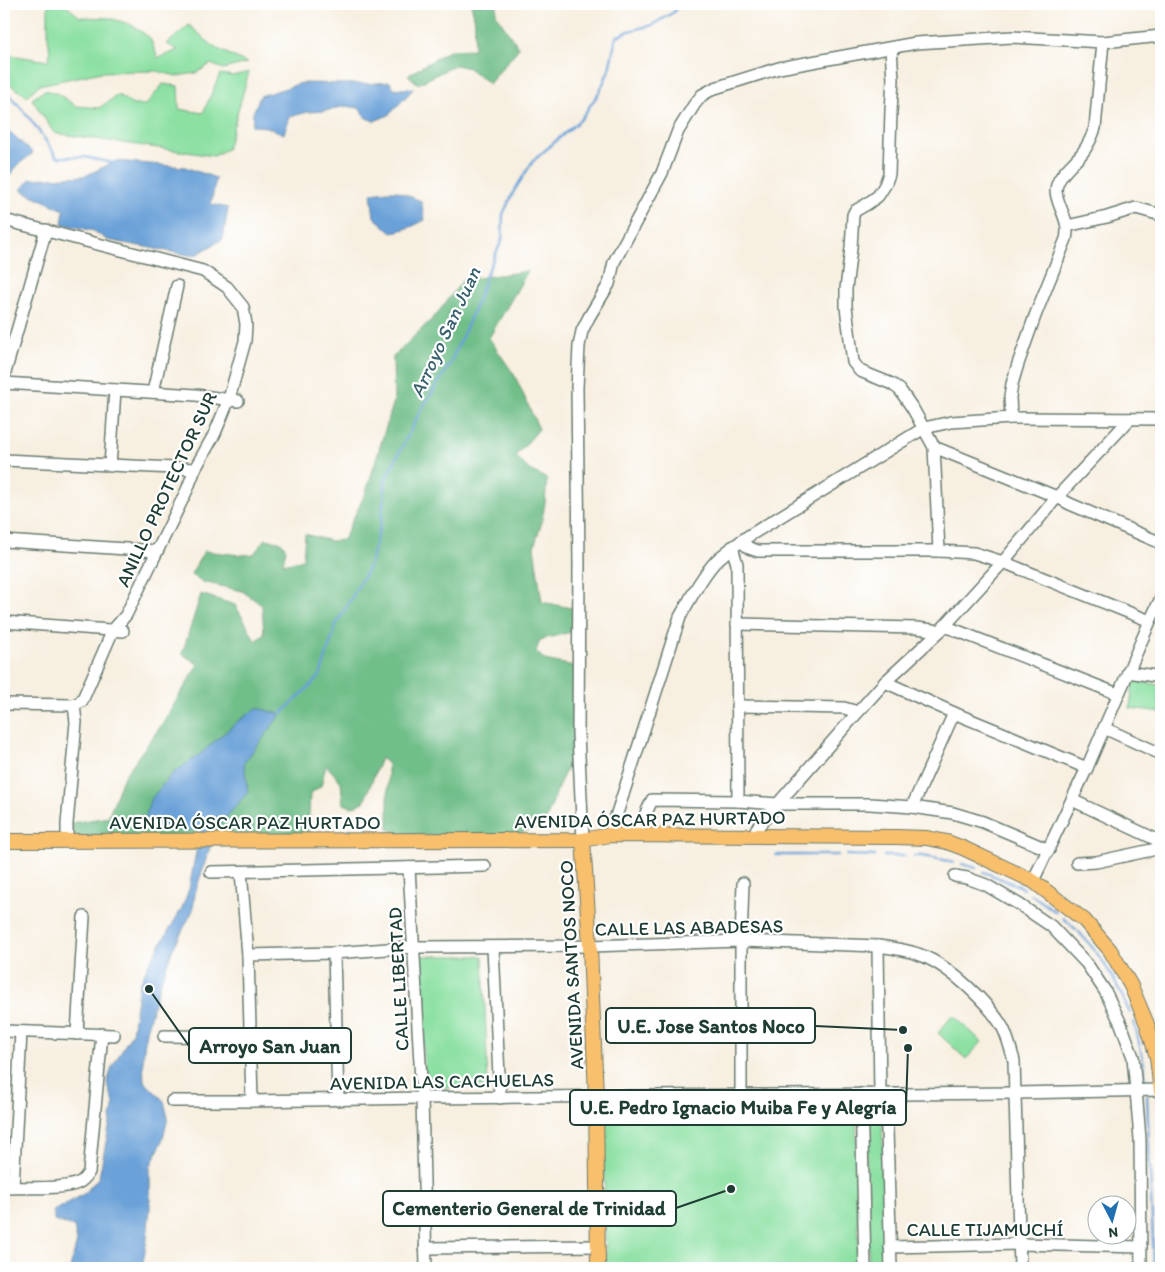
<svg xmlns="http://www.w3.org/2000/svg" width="1165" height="1272" font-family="Itim,sans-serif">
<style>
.green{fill:#8be0a2;stroke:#558e6b}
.forest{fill:#70be88;stroke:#487e5e}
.water{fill:#6aa1d8;stroke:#446f86}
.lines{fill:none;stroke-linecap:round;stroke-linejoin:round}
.stream{stroke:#6aa1d8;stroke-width:2.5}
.minor-casing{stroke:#6b7b70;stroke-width:14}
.major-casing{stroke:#6b7b70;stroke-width:16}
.minor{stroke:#fff;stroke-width:11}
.major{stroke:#f8bf6c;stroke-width:14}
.labels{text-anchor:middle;stroke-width:4.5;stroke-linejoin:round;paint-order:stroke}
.street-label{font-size:19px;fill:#1f3d34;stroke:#fff}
.water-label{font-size:20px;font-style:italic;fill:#39606d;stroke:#fff}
.leader{fill:none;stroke:#1f3d34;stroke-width:2}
.callout-dot{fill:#1f3d34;stroke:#fff;stroke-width:2}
.callout{fill:#fff;stroke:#1f3d34;stroke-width:2}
.callout-label{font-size:20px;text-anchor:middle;font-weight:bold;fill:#1f3d34}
</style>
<rect width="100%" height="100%" fill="#fff"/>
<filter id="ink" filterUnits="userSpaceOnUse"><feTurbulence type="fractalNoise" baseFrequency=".02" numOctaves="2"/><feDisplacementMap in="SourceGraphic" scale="10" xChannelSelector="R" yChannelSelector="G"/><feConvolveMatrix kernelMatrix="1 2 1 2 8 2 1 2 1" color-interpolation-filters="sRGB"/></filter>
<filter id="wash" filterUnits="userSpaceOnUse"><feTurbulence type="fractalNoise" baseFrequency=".0096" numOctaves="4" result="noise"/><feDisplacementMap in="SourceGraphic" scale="20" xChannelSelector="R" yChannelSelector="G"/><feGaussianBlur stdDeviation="1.12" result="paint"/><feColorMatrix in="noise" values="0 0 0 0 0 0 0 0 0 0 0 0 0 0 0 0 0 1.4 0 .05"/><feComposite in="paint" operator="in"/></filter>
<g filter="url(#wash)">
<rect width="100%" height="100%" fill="#f7efe0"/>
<g class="green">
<path d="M48,4H64L80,17L110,18L132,25L150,38L158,58L178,50L167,44L189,25L214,47L247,63L223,69L211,64L196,73L177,76L156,71L102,72L39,85L27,96L4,81V54L48,61L50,53L48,38Z"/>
<path d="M249,72L227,149L214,156L54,133L32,99L45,90L58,94L76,106L99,108L118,95L133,105H146L163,84L178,86L179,109L203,113L220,74L233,76Z"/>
<path d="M1133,681L1161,685V712L1130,708Z"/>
<path d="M420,956H483L488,1087L425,1088Z"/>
<path d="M953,1015L982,1042L966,1059L938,1033Z"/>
<path d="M870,1103H879L882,1107L885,1268H869L865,1107Z"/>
<path d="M856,1110L859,1268H606L603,1111Z"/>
</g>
<g class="forest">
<path d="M471,4H497L496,14L519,48L489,84L469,68L455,65L418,84L408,75L450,50L474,49L475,21Z"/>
<path d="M528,271L489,338L515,376L539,429L516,456L528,469L547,479L545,503L541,525L534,547L542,602L576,609L575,631L540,640L536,651L545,660L578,667L580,744L561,780L544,825L506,837L400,835L388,829V764L381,758L364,802L353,807L343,804L341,782L326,765L321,786L310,794L308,836L75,838L71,823L108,817L124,776L163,723L198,664L182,654L201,594L235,605L247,625L255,641L264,635L262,605L242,591L203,582L191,574L204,551L241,555L254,554L265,539L281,542L286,549L283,564L303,559L305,534L331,541L343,540L366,492L394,401L393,357L436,315L463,280Z"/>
</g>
<g class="water">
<path d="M390,82L393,88L403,89L414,88L389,115L374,121L366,118L359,108L345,106L325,111L308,112L289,117L284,134L267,127L252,126L253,113L260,96L302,83L364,84Z"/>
<path d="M4,131L11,133L33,153L19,164L4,182Z"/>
<path d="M116,161L185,167L216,178L211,204L228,208L223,239L194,256L107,240L94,231L62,224L64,210L21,190L30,179L85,176Z"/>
<path d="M388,191H397L421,201L425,220L411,227L392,233L374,217L371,193Z"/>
<path d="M257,708L281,714L244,763L248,792L222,822L214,835L195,893L193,910L172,951L157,993L146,1031L143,1059L144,1081L164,1101L168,1118L162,1142L150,1167V1208L147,1239L142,1268H70L77,1242L74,1227L55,1221L53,1211L77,1198L85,1193L99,1177L114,1103L107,1083L112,1067L132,1033L139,985L148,965L182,908L189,889L194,862L201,830H142L150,800L172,774L199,755L237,722Z"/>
</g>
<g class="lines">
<g class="stream">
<path d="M4,91C25,109 41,134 57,157H85L113,163"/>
<path d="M281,714L320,676L336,625L369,567L381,522L386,478L421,410L449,366L474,310L487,273L502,240L503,214L514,191L533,161L581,119L600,91L609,70L616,37L629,31L652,25L674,12L679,4"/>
<path d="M776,855H838"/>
<path d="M847,855L875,856"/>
<path d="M884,856H905"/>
<path d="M914,856H922L954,862"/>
<path d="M962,864L976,868"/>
<path d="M984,872L1019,886L1023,889"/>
<path d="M1031,894L1056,912"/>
<path d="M1063,918C1081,932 1100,955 1111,975C1119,987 1124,1001 1130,1013"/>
<path d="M1134,1022L1144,1064L1146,1087"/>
<path d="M1147,1095L1154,1268"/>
</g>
</g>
</g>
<g filter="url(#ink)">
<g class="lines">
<g class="minor-casing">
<g id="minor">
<path d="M891,48L893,80L891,111L889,174L885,185L878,196L867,204L855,211L853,215L851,248L846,289V307L853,362L860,371L892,384L900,390L913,409L934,447"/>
<path d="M4,220L203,271L227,287L243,307L246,324L245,341L229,399L215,433L195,469L187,490L126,615L113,630L82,701L74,705L76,722L67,824V841"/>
<path d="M1067,226L1107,217L1136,208L1161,215"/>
<path d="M4,376L46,230"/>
<path d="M4,383L196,395L238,401"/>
<path d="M153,392L177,286"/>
<path d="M1011,418L1010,397L1012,384L1018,364L1035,316L1066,239C1067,236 1067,231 1067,228C1066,215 1056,203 1056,190C1057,175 1074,164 1083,152C1088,145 1092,137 1095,128L1103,42"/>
<path d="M4,460L195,469"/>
<path d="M110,466L115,390"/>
<path d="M4,541L157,551"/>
<path d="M741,541L749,548L758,551H939L974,553L1003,562L1150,621"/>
<path d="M732,547L737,564L738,801L777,804H870L912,807L953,813L983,822L1049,850"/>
<path d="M939,551L934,447L1057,497L1070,504L1161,543"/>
<path d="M4,622L123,631"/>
<path d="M737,624L917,628L940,631"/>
<path d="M945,626L1118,694"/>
<path d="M1128,672L1161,677"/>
<path d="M885,682L954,713L1087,768"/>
<path d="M4,704L74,705"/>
<path d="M737,706L844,708L858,712"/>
<path d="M1104,728L1161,754"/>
<path d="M1072,800L1155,839L1161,845"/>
<path d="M912,807L954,713"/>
<path d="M610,835L680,617C690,599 702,576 716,561C725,552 737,544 747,537L924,428L951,422L1011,418L1161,419"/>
<path d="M636,835L652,800L738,801"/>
<path d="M754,835L757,828L774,808L858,712L885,682L940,631L1003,562L1057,497L1130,419"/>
<path d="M583,840L578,734L579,564L577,388L579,346L582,331L589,317L609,284L614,262L662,173L678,131L694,105L702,95L715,88L779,68L916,43L1012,37L1103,42L1161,36"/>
<path d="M1077,863L1096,862L1161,848"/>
<path d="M409,868L422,1098L426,1268"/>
<path d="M211,872L485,866"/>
<path d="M241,872L248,955L252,1101"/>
<path d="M955,876L967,878L986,885L1020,905L1051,926L1087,964L1105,991L1121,1024L1133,1057L1136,1090L1140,1139L1141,1268"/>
<path d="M1033,881L1087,768L1150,621L1161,598"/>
<path d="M878,946L880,1095"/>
<path d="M493,947L500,1098"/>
<path d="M334,953L338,1100"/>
<path d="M248,955L334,953L414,947L590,946L741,941L878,946C892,948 909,950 923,956C950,967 989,1003 1003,1028C1008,1038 1011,1050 1014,1061L1020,1268"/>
<path d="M4,1031L114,1035"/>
<path d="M77,1034L84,917"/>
<path d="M164,1036L250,1037"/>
<path d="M861,1094L865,1268"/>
<path d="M741,1095V941L743,883"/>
<path d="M886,1095L891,1268"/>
<path d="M172,1101H252L422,1098L1016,1093L1161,1090"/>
<path d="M13,1187L21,1032"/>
<path d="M4,1188C22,1187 63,1190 78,1183C83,1181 86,1177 89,1172L102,1034"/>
<path d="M890,1247L1019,1244L1141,1247"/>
<path d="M425,1248L598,1246"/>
</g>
</g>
<g class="major-casing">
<g id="major">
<path d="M583,840L590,946L596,1097L598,1268"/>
<path d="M4,841L583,840L610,835L896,837L927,838L947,842L963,848L1033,881L1084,920L1110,950L1131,986L1147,1024L1157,1057L1161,1092"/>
</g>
</g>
<use href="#minor" class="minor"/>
<use href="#major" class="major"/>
</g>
</g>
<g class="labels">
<g class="street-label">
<text transform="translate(166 489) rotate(-65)" y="7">ANILLO PROTECTOR SUR</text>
<text transform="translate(650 819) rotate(-1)" y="7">AVENIDA ÓSCAR PAZ HURTADO</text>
<text x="245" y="829">AVENIDA ÓSCAR PAZ HURTADO</text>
<text transform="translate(689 927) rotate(-1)" y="7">CALLE LAS ABADESAS</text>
<text transform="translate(571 965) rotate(-93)" y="7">AVENIDA SANTOS NOCO</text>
<text transform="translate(398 979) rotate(-93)" y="7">CALLE LIBERTAD</text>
<text transform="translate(442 1081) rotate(-1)" y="7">AVENIDA LAS CACHUELAS</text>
<text x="985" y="1236">CALLE TIJAMUCHÍ</text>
</g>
<g class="water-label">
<text transform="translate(445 332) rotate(-65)" y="7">Arroyo San Juan</text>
</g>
</g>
<path class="leader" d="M903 1030L815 1026M149 989L189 1046M908 1048L906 1107M731 1189L676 1208"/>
<g class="callout-dot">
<circle cx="903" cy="1030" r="5"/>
<circle cx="149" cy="989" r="5"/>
<circle cx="908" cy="1048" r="5"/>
<circle cx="731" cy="1189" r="5"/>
</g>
<g class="callout">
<rect x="606" y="1008" width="209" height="35" rx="5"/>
<rect x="189" y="1028" width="162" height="35" rx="5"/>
<rect x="570" y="1090" width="336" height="35" rx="5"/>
<rect x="383" y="1191" width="293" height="35" rx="5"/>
</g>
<g class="callout-label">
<text x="711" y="1033">U.E. Jose Santos Noco</text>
<text x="270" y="1053">Arroyo San Juan</text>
<text x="738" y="1114">U.E. Pedro Ignacio Muiba Fe y Alegría</text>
<text x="529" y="1215">Cementerio General de Trinidad</text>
</g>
<rect width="1165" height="1272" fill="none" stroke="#fff" stroke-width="20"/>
<g transform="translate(1112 1220) rotate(174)"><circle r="24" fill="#ffffff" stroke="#a5b1ae"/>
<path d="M0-4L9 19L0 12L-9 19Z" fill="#1f6fb2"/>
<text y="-8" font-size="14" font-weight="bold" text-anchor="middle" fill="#1f3d34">N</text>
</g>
</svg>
